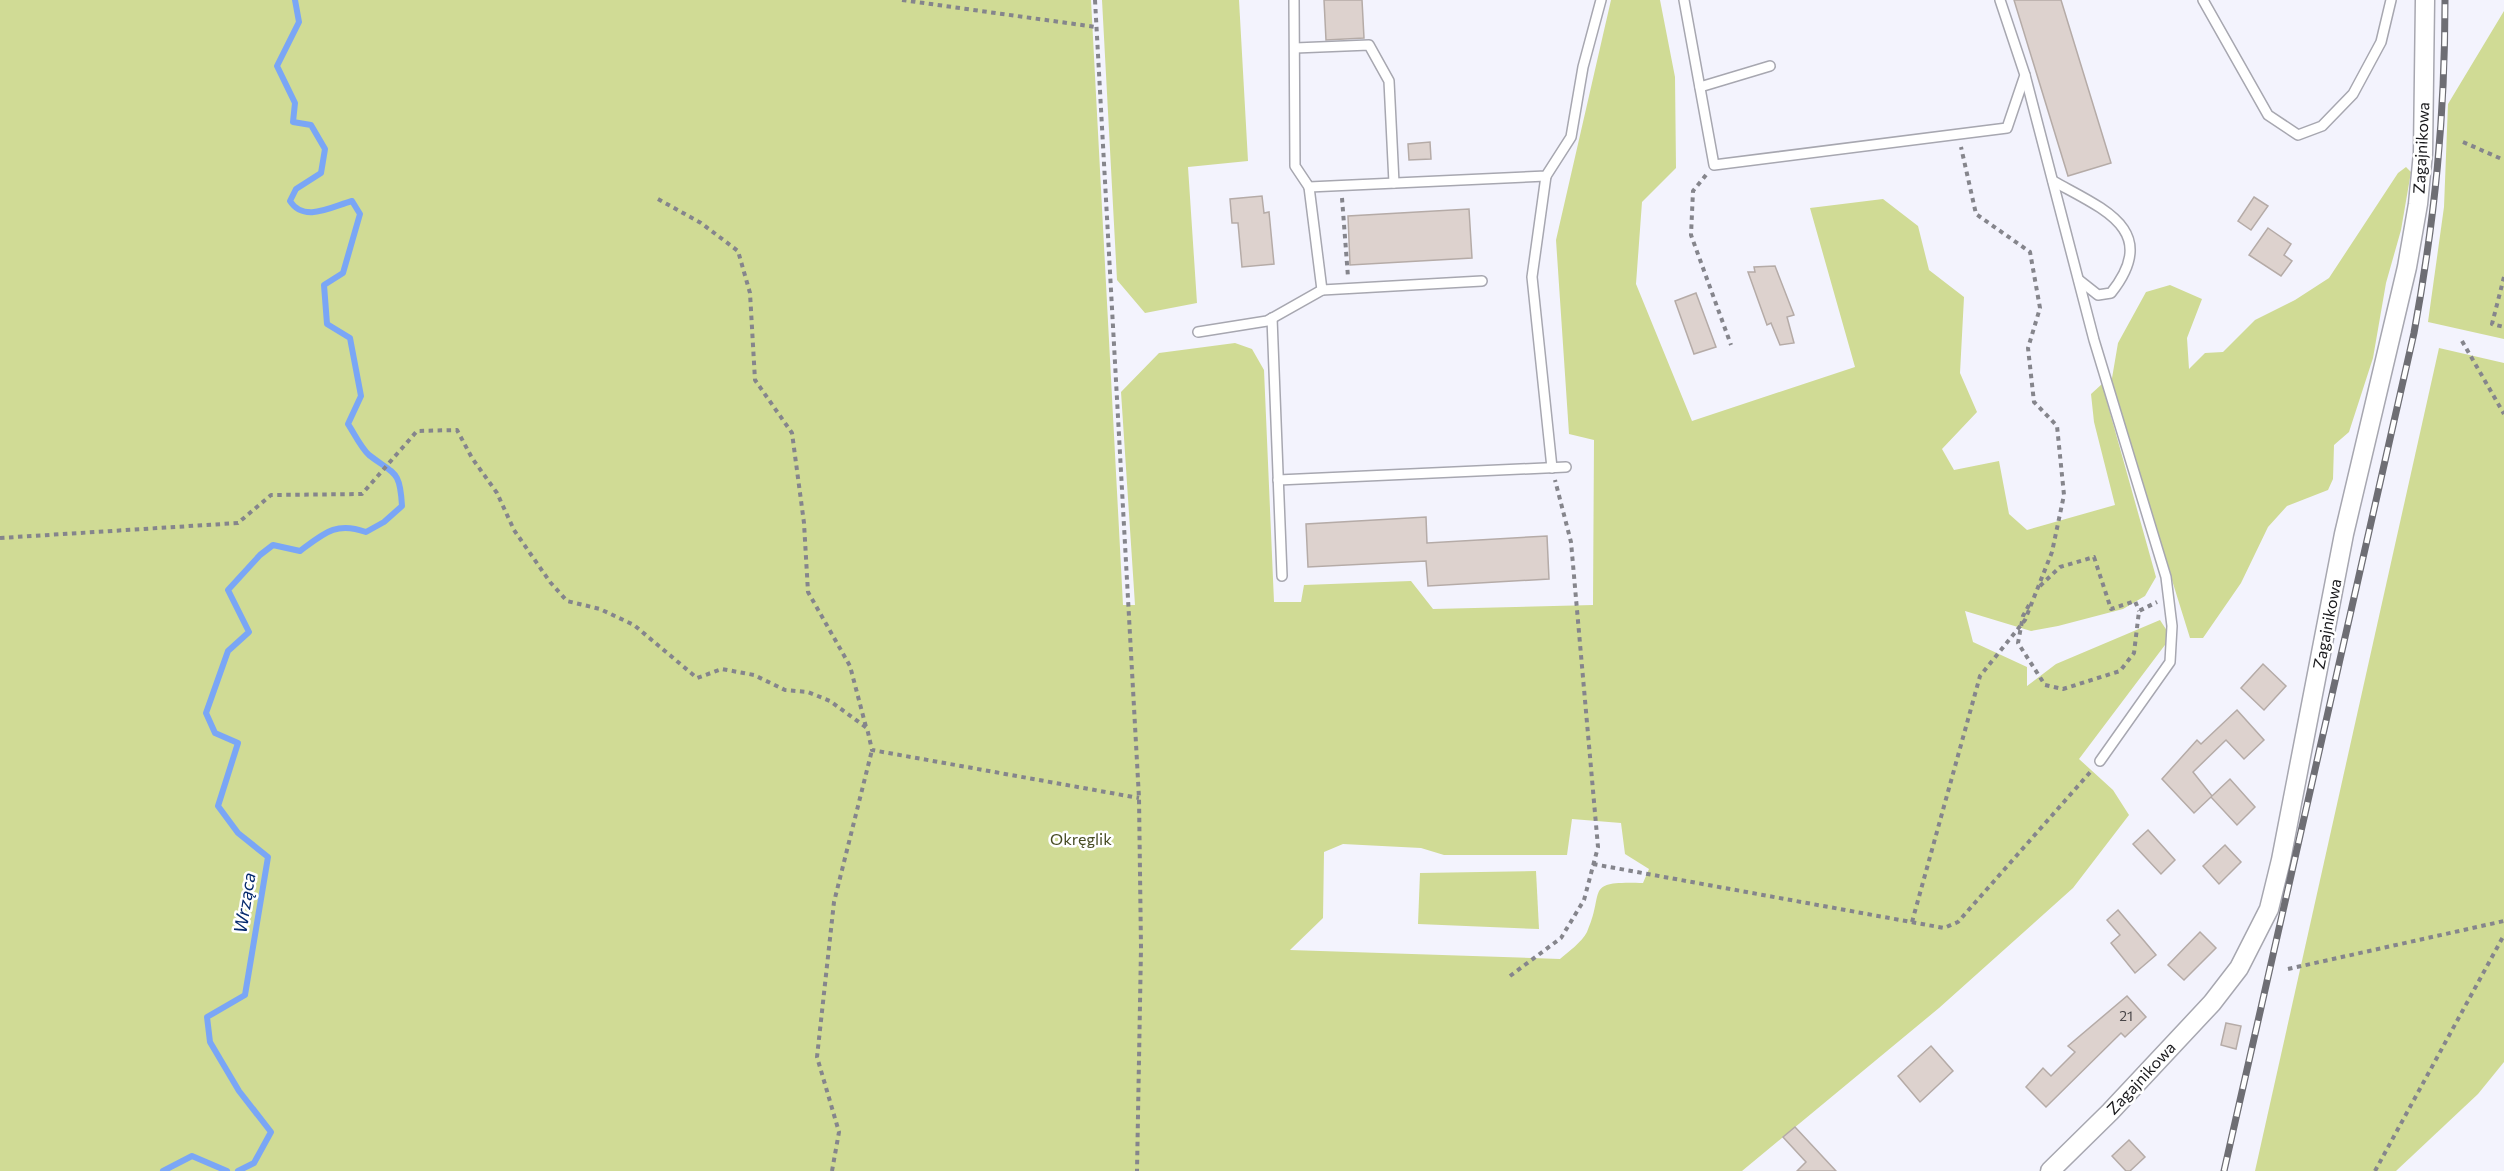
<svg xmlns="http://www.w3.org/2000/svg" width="2504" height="1171" font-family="Commissioner,sans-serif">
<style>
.green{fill:#d0db95;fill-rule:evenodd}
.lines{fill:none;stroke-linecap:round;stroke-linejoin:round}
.stream{stroke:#7aa6f6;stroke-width:6}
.building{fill:#ddd2ce;stroke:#b5aba7;stroke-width:1.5}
.lane-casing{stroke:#a7a7b0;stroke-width:12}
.street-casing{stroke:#a7a7b0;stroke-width:21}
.path{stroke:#85858c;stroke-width:4;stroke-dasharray:4.5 4.5;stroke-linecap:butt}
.lane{stroke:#fff;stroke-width:9}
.street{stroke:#fff;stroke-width:18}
.rail-casing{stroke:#6e6e74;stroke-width:7}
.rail{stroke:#fff;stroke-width:4.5;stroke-dasharray:14;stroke-linecap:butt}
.labels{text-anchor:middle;stroke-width:5;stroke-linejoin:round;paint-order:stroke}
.number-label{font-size:14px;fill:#494648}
.street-label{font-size:16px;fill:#18181b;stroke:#fff}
.park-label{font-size:16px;fill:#464b22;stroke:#fff}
.water-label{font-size:18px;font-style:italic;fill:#062a6e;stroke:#fff}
</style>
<rect width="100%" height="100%" fill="#f3f3fd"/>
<g class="green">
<path d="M0,0H1091L1123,605H1135L1121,392L1159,353L1235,343L1252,349L1264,370L1274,602H1301L1304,585L1411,581L1433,609L1593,605L1594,440L1569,434L1556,240L1611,0H1660L1675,77L1676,168L1642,202L1636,284L1692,421L1855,367L1810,208L1883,199L1918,226L1929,270L1964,297L1960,373L1977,412L1942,449L1954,470L1999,461L2009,514L2027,530L2115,505L2094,422L2091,394L2102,384L2156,577L2145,596L2123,609L2058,626L2031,631L1965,611L1973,642L2027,667V686L2056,664L2160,620L2171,637L2079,759L2113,790L2129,815L2073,888L1939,1008L1742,1171H0ZM1572,819L1621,823L1625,854L1649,869L1643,883C1582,881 1606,890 1587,932C1582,942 1568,952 1560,959L1290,950L1323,918L1324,852L1343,844L1421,848L1444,855H1567Z"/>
<path d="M1102,0H1239L1248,161L1188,167L1197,303L1145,313L1117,280Z"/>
<path d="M2504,11V339L2428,322L2444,207L2448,104Z"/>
<path d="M2406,167L2411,172L2401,230L2386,283L2373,358L2349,432L2334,445L2333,479L2328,490L2287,506L2268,527L2241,583L2203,638H2190L2111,384L2118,343L2146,292L2170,285L2202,299L2187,338L2189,369L2205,353L2223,352L2255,320L2295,300L2329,278L2398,173Z"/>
<path d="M2439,348L2504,363V1062L2478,1094L2396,1171H2255Z"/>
<path d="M1536,871L1539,929L1418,924L1420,873Z"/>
</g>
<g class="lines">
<g class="stream">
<path d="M163,1171L192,1156L227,1171"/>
<path d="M238,1171L254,1163L271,1132L239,1091L210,1042L207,1017L245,995L268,857L238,833L218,806L238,743L215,733L206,713L228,651L249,632L228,590L260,555L273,545L300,551C324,533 336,521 366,532L384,522L402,506C400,470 395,475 369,455C361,448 354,433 348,424L361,396L350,338L327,324L324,285L343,273L360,214L352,201C331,207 304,223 290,201L296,189L321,173L325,149L311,125L293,122L295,103L277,66L299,22L295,0"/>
</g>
</g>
<g class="building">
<path d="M1324,0H1362L1364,38L1326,40Z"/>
<path d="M2014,0H2061L2111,163L2068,176Z"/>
<path d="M1430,142L1431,159L1409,160L1408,144Z"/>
<path d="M1262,196L1264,213L1269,212L1274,264L1242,267L1238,223H1232L1230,199Z"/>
<path d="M2254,197L2268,206L2251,230L2238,221Z"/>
<path d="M1469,209L1472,258L1350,265L1348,216Z"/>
<path d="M2268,228L2291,244L2284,255L2292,261L2281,276L2249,255Z"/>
<path d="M1775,266L1794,315L1787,317L1794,343L1780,345L1771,323L1767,325L1748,272H1755L1754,267Z"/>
<path d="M1696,293L1716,347L1694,354L1675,301Z"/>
<path d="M1426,517L1427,543L1547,536L1549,579L1428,586L1426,561L1308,567L1306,524Z"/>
<path d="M2263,664L2286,686L2264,710L2241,688Z"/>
<path d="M2237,710L2264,740L2244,759L2226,740L2193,772L2212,796L2230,779L2255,807L2237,825L2211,797L2194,813L2162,779L2197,740L2201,744Z"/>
<path d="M2148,830L2175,860L2161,874L2133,844Z"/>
<path d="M2225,845L2241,862L2219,884L2203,866Z"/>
<path d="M2118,910L2156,955L2135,973L2111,943L2120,935L2107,920Z"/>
<path d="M2200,932L2216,948L2184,980L2168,965Z"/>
<path d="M2127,996L2146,1017L2125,1037L2121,1033L2046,1107L2026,1087L2043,1068L2051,1076L2075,1052L2068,1046Z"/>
<path d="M2226,1023L2241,1026L2236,1049L2221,1045Z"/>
<path d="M1931,1046L1953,1071L1920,1102L1898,1076Z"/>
<path d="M1795,1127L1836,1171H1797L1806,1162L1783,1137Z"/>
<path d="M2129,1140L2145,1157L2130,1171H2126L2112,1156Z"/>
</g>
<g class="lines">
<g class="lane-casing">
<g id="lane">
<path d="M1294,0L1295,166L1309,187L1546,176L1571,137L1583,67L1601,0"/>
<path d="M1684,0L1714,165L2007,128L2025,75L2000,0"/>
<path d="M2203,0L2268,115L2298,135L2322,126L2353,94L2381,42L2391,0"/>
<path d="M1295,48L1369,45L1389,81L1394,183"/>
<path d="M2025,75L2094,340L2166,577L2172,626L2170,662L2100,761"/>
<path d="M1700,87L1770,66"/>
<path d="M1546,176L1532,277L1552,468"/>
<path d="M2053,181C2103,209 2161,230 2111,293L2098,295L2079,280"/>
<path d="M1309,187L1322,290L1482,281"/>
<path d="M1272,318L1282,576"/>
<path d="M1198,332L1267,321L1322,290"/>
<path d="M1278,480L1566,467"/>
</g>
</g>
<g class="street-casing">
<path id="street" d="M2050,1171L2110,1112L2212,1003L2239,968L2269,909L2281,860L2344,534L2407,267L2418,204L2423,153L2425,0"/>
</g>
<g class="path">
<path d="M902,0L1096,27"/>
<path d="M1095,0L1139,798L1141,948L1137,1171"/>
<path d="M2463,142L2504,160"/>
<path d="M1706,175L1693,191L1691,235L1731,345"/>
<path d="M1342,198L1348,277"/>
<path d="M658,199L701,223L738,251L750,293L755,380L792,433L804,523L808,592L850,666L866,727"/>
<path d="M2504,277L2492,324L2504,327"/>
<path d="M2462,341L2504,414"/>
<path d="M0,538L238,523L271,495L362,494L417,431L457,430L472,458L497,493L514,530L550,582L567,601L600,609L634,625L697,678L722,669L754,675L785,690L808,692L830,701L867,728L872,750L1139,798"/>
<path d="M2040,586L2060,567L2094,557L2111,609L2135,601L2139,611"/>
<path d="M2029,605L2023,616L2018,643L2045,685L2063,689L2120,671L2134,653L2139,611L2157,602"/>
<path d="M1593,864L1944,928L1958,922L2093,769"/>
<path d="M1912,922L1980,676L2025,620L2052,552L2064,495L2057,426L2034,402L2028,348L2040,308L2030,252L1976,214L1961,147"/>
<path d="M2288,969L2504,921"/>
<path d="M1510,976L1561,938L1584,900L1598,847L1571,542L1555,480"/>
<path d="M832,1171L839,1132L817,1057L834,902L872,750"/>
<path d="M2375,1171L2504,935"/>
</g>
<use href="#lane" class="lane"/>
<use href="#street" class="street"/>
<g class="rail-casing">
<path id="rail" d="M2224,1171L2414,333C2435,218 2445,116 2445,0"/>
</g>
<use href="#rail" class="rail"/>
</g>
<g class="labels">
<g class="number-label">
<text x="2126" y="1021">21</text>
</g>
<g class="street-label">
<text transform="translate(2421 148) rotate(-87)" y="6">Zagajnikowa</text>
<text transform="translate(2327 624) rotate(-79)" y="6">Zagajnikowa</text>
<text transform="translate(2141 1078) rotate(-47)" y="6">Zagajnikowa</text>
</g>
<g class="park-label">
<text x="1081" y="845">Okręglik</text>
</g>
<g class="water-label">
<text transform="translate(245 903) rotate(-81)" y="6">Wrząca</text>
</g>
</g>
</svg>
